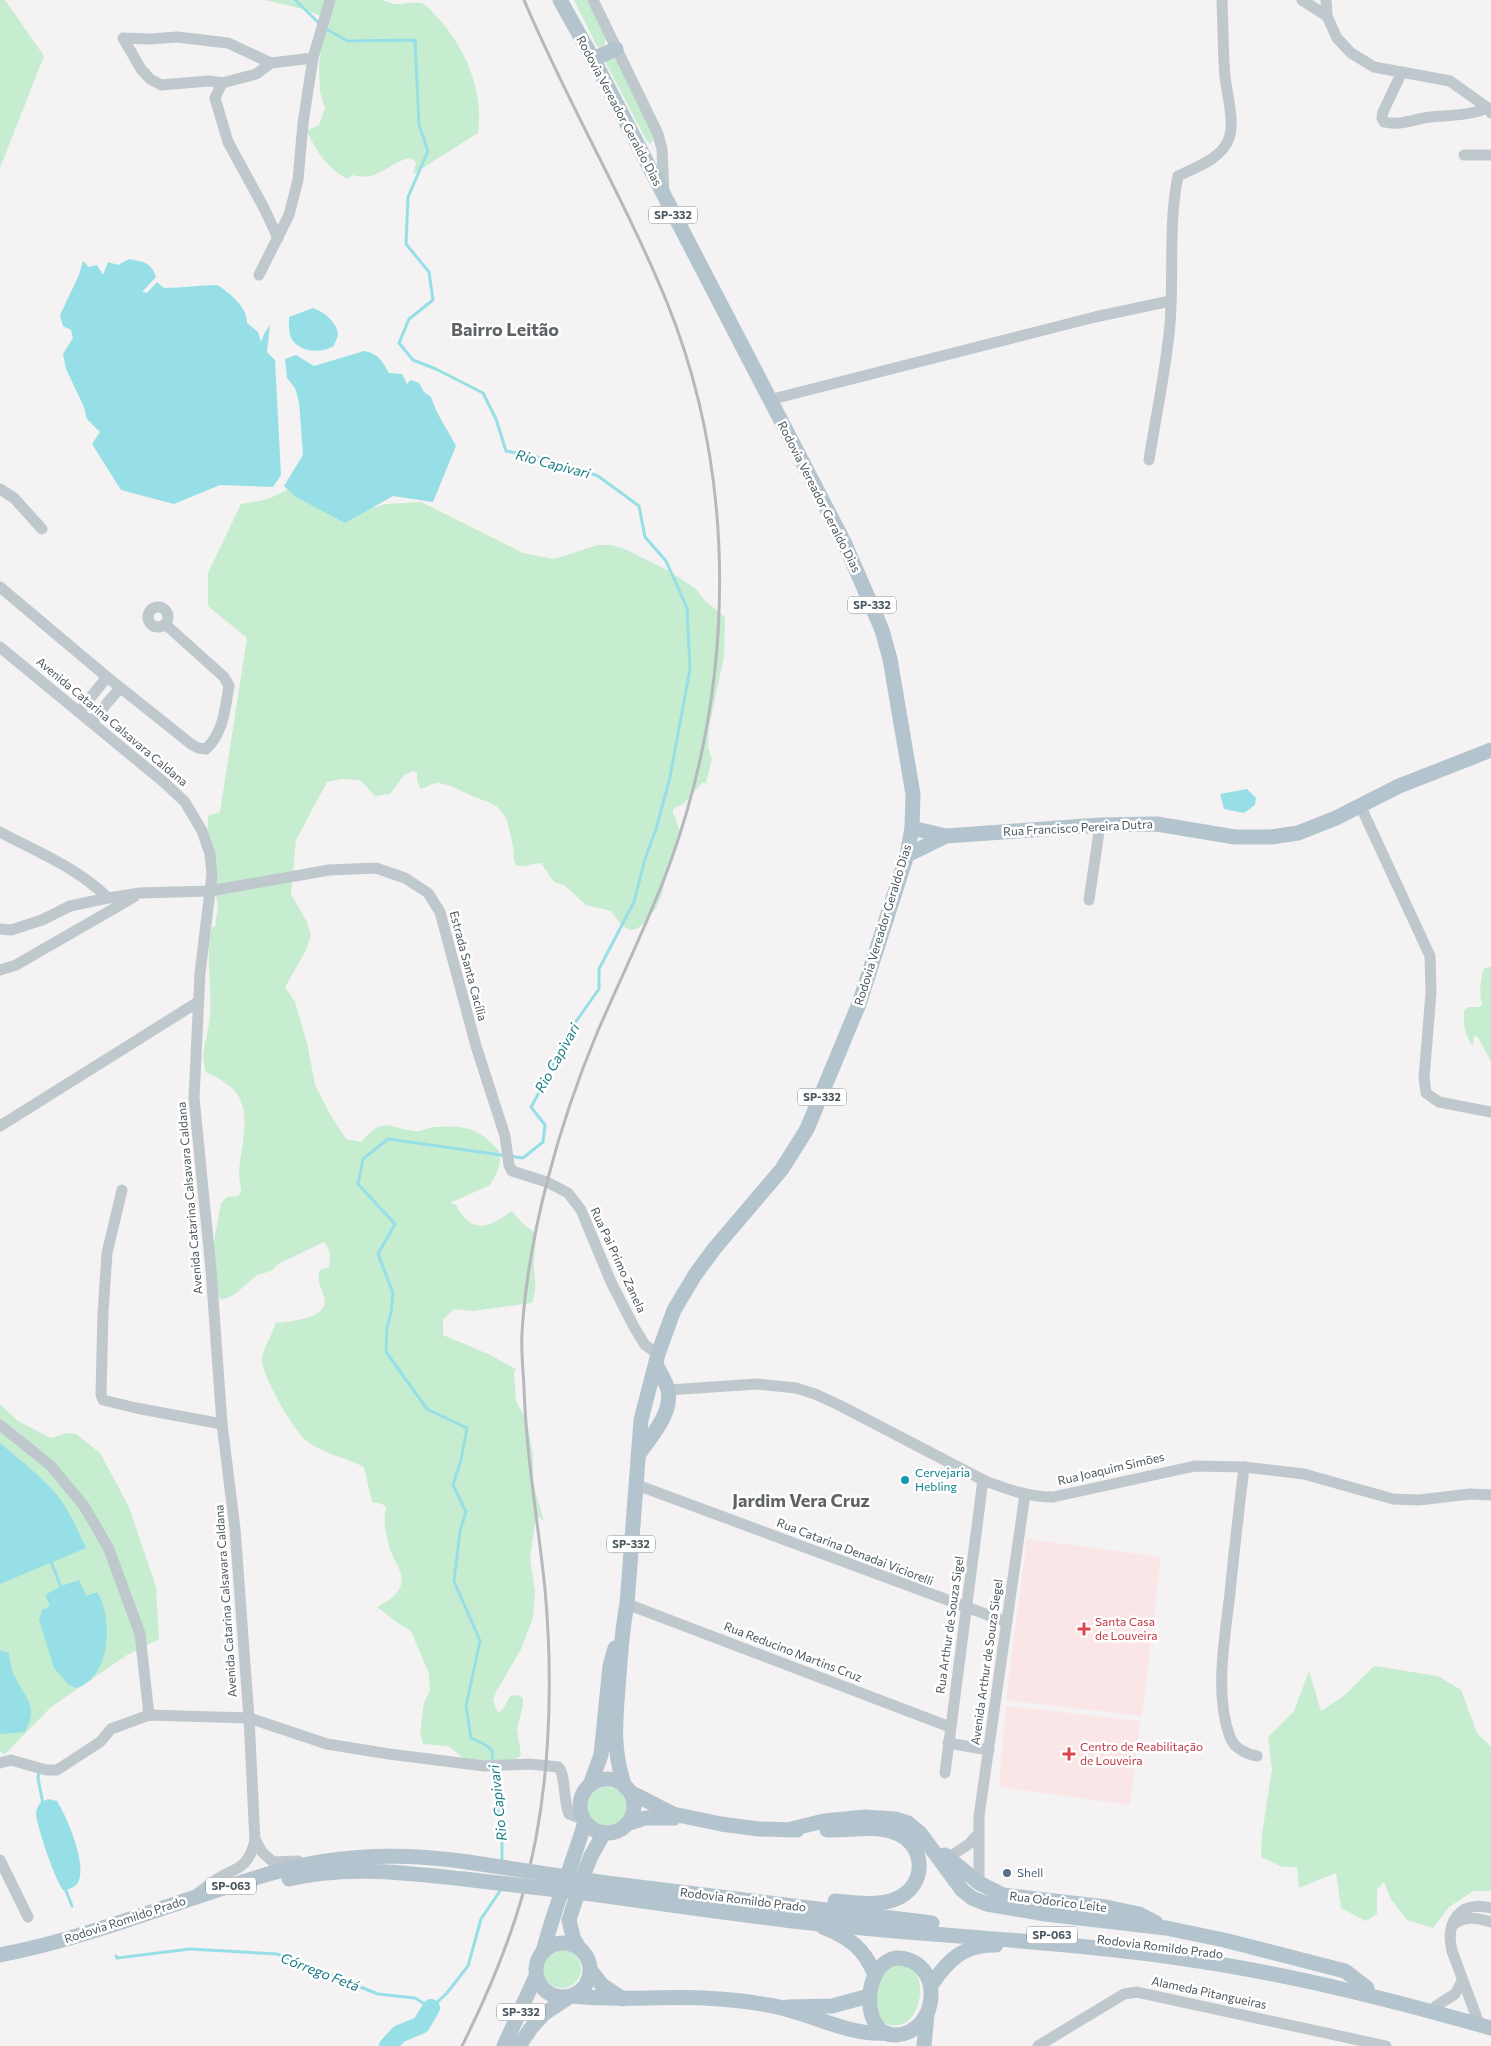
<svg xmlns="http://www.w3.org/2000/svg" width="1491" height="2046" font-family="Commissioner,sans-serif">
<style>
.medical{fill:#fae6e7}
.green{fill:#c6edd0}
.water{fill:#97dfe6}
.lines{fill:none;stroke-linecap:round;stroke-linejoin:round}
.stream{stroke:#97dfe6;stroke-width:3}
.river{stroke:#97dfe6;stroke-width:18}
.minor{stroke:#bfc8cd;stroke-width:11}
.major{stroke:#b4c4ce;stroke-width:15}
.rail{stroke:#b5b8bc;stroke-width:3}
.major-bridge{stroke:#b4c4ce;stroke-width:15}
.culture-dot{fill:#0f9aa8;stroke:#fff;stroke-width:2}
.health-dot{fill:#e0444e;stroke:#fff;stroke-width:2}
.service-dot{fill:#5c6f8a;stroke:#fff;stroke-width:2}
.labels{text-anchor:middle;stroke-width:5;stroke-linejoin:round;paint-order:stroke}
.shield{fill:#fff;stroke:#81898e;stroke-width:1}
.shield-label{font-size:11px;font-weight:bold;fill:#4b575e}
.street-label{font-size:12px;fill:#4b575e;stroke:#fff}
.culture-label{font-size:12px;fill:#0d838f;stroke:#fff;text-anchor:start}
.health-label{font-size:12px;fill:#be3a42;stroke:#fff;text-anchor:start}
.service-label{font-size:12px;fill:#4e5e75;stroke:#fff;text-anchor:start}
.water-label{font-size:14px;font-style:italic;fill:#177c86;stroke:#fff}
.district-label{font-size:18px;font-weight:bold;fill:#5f6366;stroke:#fff}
</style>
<rect width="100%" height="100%" fill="#f4f2f2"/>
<g class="medical">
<path d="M1027,1539L1161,1557L1142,1716L1006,1700Z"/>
<path d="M1006,1706L1140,1721L1130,1805L999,1787Z"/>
</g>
<g class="green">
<path d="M0,0H5L44,56L0,168Z"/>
<path d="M265,0H383C386,1 390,3 394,4C402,5 413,1 421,3C428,5 433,13 438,18C466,49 484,91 478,133L413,174L416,164L414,160L409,158C386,164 379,182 352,175L347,179C327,168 316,151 307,131L319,125L325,108L320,92L319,64L325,23L321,16L303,9Z"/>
<path d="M574,0H587L606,39L604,46L600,48L597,46Z"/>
<path d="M612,56L616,58L655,138L650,144L646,140L606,63L608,57Z"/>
<path d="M298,480L366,509L387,504L421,502L523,553L554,559L598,545H612L627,550L669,571L696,589L705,601L725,617L724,657L709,727L708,748L712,759L706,783H702L683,804L673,809V813L679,828V837L670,860L662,894L656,908L644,923L637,929L631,930L622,926L611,911L586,905L564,885L554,882L541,863C532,863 524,868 516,865C512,858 515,852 513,846C511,838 509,826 506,819C499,803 487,802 472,796C461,791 452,785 439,783C434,782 427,787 421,789L417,781V772L413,771L404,775L390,794L375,796L360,780L341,779L327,782L296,840L291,894L307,922L311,936L305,952L285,987L295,1002L308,1047L315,1085L330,1114L346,1139L361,1142C385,1115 386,1128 415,1131C422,1132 428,1127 434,1127C465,1125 482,1128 501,1154L498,1170L490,1185L450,1203L456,1205C472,1235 488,1228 512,1211L522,1223L535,1233C537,1244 534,1253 534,1264C534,1281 538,1285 532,1303L473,1311L454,1309L443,1320V1335L488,1354L516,1369L514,1372L516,1401L527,1422L533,1455V1482L544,1522L540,1517L536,1516L530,1558L535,1591L533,1618L521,1649L496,1692L493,1701L498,1713L503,1709L510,1696L519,1695L523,1698V1705L517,1729L521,1755C512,1767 478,1764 466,1759C458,1756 455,1749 447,1746C439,1745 431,1745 423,1744L420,1733L424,1703L430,1690L429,1674L411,1631C399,1625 388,1615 377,1607C383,1603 392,1599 396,1594C408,1579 398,1568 392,1554C386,1539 383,1522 386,1507L382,1504L372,1502L364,1467C346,1458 325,1454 308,1442C295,1434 260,1373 262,1358C264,1346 273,1334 276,1322L279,1323C292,1321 331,1318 324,1297C321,1287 316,1280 320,1270L329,1267C330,1257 331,1249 324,1242L278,1264L271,1271L257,1275L234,1295L221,1300L208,1281L207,1261L214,1241L221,1203L227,1197L238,1196L241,1192C241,1186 239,1180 239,1173C240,1150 251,1119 239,1097C234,1086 216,1077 206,1072C199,1053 209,1034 210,1015C212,985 205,958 212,927H215L218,906L207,849L208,816L220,812L247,638L208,606V573L241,504C264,501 281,497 298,480Z"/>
<path d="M1491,967V1062L1478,1037L1474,1036L1473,1046C1465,1036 1463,1023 1464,1010L1469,1007H1479L1482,1005C1479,991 1480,981 1484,968Z"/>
<path d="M0,1404L18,1421L51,1438L67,1433L76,1434L100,1453L129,1507L156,1587L159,1639L127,1655L51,1707L4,1755L0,1751Z"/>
<path d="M1374,1666L1438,1676L1461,1690L1477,1733L1491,1747V1891H1473L1449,1907L1433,1928L1407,1920L1391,1899L1384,1882L1377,1889V1914L1366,1921L1341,1908L1336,1873L1299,1888L1297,1867H1282L1261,1857L1262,1834L1272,1769L1268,1737L1294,1711L1309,1671L1321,1711L1344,1696Z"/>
<circle cx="607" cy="1807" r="20"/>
<circle cx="562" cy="1969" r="19"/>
<path d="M893,1965C898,1965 904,1965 909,1967C932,1977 918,2041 882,2022C870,1991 870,1990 893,1965Z"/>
</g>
<g class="water">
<path d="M129,259C144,262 151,262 156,277L142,292L147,293L157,282L164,288C183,288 200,285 218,285C231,295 247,306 247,323L258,332L261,342L265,332L270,325L267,352L275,360L281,475L273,487L220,485L174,504L121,490L92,444L100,432L87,419L84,407L66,369L63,354L73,338L71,330L63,326L60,315L79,275L83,261L89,267L97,265L103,275L108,262L118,265Z"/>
<path d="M313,308C323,311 337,322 338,334C338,337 335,342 334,346C322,353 303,353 293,341C288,334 289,324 289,317Z"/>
<path d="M364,351C379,354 382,361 389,373L402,374L407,384L411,380L419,383L424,392L431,397C436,414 448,430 456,446L433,502L393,496L345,523L296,497L284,486L303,455L299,402L295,388L287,378L285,359L296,355L314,366Z"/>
<path d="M1247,789L1256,798L1255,805L1244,813L1224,809L1220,794Z"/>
<path d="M0,1443C21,1461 44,1478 60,1499C71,1514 78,1531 86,1548L0,1584Z"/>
<path d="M79,1580L86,1596L97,1592C114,1618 111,1680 75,1688L68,1684L54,1668L39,1620L42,1610L50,1606L45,1595L61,1586Z"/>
<path d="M0,1650L9,1653C10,1661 11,1670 15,1677C26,1699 39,1707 25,1732L0,1734Z"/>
<path d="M48,1799L57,1801C67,1817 86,1862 79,1880C77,1887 71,1888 64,1891C56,1883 37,1827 36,1814C36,1810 38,1806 40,1803Z"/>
</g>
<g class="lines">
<g class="stream">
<path d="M295,0L320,24"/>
<path d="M324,28L348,41L415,40L419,125L428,151L408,197L406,244L429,272L433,300L409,319L399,343L413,360L436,369L483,393L496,419L506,451L543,458L598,476L639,506L645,537L666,561L687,608L690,669L670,777L657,826L645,859L634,902L599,969V989L565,1037L546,1080L531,1107L545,1125L543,1142L523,1158L388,1139L363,1159L358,1184L395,1224L378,1254L393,1293L391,1313L387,1327L386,1352L427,1409L467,1428L461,1460L453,1485L466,1512L460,1531L454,1581L480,1641L466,1706L471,1738L484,1744L492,1750L493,1762"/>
<path d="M50,1559L62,1590"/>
<path d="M493,1769L502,1839V1862"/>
<path d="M39,1771L38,1778L43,1804"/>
<path d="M65,1888L72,1906"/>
<path d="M116,1956L117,1958L190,1949L277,1954L378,1994L415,1998L431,2008L447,1993L468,1966L481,1919L502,1888"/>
</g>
<path class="river" d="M388,2046L399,2034L421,2025L431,2008"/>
<g class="minor">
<path d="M593,0L658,134L662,149L664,194"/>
<path d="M1302,0L1327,16"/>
<path d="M1326,0L1327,16L1337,38L1351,53L1374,67L1450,81L1488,108L1491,113"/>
<path d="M271,63L228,43L177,37L150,39L123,38L141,69L150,79L161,85L209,81L222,83L256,74L271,63L313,58"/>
<path d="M1402,72L1383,112L1382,118L1384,122C1402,126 1413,119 1430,117C1451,115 1468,116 1488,108"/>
<path d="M222,83L215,98L228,142L264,208L278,238"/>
<path d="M1464,155H1491"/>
<path d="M259,275L289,215L298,180L303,123L313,58L330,0"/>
<path d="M769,400L1095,317L1170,301"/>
<path d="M1149,460C1156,415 1166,370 1170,324C1174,275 1168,225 1178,176C1195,168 1223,158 1229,138C1235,123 1227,94 1225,77C1223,52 1223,26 1222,0"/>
<path d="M0,489L14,498L42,529"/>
<path d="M0,587L107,677L191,744L198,748L206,749C224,732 225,708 229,686L224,677L165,624"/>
<circle cx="158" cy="617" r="10"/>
<path d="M0,647L166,784L185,802L202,831L210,854L212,875L200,973L194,1098L211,1270L222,1424L235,1529L249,1718L255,1841C247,1871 237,1866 214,1881C209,1884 204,1889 198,1893"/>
<path d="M79,712L107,677"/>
<path d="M91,722L120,688"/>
<path d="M1360,805L1430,956L1431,993L1424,1078L1426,1093L1439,1102L1491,1112"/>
<path d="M0,832C37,852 78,868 108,898"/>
<path d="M1089,900L1100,825"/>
<path d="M0,929L11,930L42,920L70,906L108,898L140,893L210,891L329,870L376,868L405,878L428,893L440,912L476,1046L505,1136L509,1165L512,1171L547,1182L568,1193L581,1210L611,1282L634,1327L645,1345L658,1354"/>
<path d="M0,970L16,965L134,897"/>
<path d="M0,1126L198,1002"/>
<path d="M122,1190L107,1253L103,1313L101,1395L103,1400L136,1408L222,1424"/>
<path d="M668,1390L757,1384L796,1388L815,1394L837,1404L983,1480C1006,1489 1028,1497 1053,1497L1195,1466L1244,1467L1304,1474L1393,1499L1419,1500L1470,1494L1491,1495"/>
<path d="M0,1425L50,1465L84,1506L109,1549L140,1634L149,1715"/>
<path d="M1244,1467C1239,1509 1234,1551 1230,1593C1225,1637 1214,1695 1230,1737C1234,1748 1246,1754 1257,1756"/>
<path d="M637,1485L1007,1622"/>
<path d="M627,1604L950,1727"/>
<path d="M948,1743L989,1750"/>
<path d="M0,1763L11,1760L46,1770H57L100,1742L111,1729L149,1715L249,1718L327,1744L389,1754L484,1766L530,1764L558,1767C566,1773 563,1802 569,1814L584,1820"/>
<path d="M945,1773L983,1480"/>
<path d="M255,1839L262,1852L273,1862L298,1861"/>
<path d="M949,1857L969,1844L979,1833"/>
<path d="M0,1860L28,1917"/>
<path d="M979,1883V1816L1025,1494"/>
<path d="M1452,1926C1464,1915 1477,1918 1491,1922"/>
<path d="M1436,2006L1455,1994L1462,1981"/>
<path d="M1477,2018L1452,1951C1445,1922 1460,1900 1491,1908"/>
<path d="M1038,2046L1124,1994L1137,1992L1386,2046"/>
</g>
<g class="major">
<path d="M560,0L598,68L845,544L882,630L890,659L913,794L912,828L907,855L859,1004L807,1129L782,1169L714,1249L695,1275L674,1310L658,1354L641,1420L627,1604C622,1629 621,1651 619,1676C616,1717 611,1747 625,1787"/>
<path d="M593,59L616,49"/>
<path d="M912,828L946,836L1100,825L1157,824L1235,837H1271L1298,833L1336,818L1399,786L1491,750"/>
<path d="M907,855L946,836"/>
<path d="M639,1454C651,1436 673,1413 668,1390C666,1381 659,1372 656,1364"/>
<circle cx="607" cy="1806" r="27"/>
<path d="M590,1785L601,1755L610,1666L615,1648"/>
<path d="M630,1792L673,1814L721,1824L759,1829L797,1830"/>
<path d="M627,1824L645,1818H674"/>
<path d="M787,1830L824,1821L865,1817L895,1819L908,1823L920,1833L962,1890L972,1898L987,1904L1045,1914L1166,1928L1224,1940L1345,1971L1367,1988"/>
<path d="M827,1830C849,1831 872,1825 893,1832C924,1841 929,1881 900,1897C882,1907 855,1903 835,1901"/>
<path d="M945,1855L979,1883L1003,1895L1106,1907L1139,1914L1156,1923"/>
<path d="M289,1879C347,1865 405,1873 464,1879"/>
<path d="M606,1883L932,1923"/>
<path d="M600,1895C670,1905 741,1915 811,1923C941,1937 1071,1941 1199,1961C1298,1976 1395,2001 1491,2028"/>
<path d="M823,1927C850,1938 864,1948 875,1975"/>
<circle cx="563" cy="1970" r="27"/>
<path d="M579,1948L573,1937L569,1920L585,1871L591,1856L604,1833"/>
<path d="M543,1952C554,1908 572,1866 585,1822"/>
<path d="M0,1955C73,1941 144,1914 214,1891C249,1880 284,1868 320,1862C368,1854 420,1855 468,1862"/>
<path d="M895,1958C945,1957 941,2032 896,2035C861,2037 861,1966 895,1958Z"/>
<path d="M591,1971L602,1985L623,1999"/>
<path d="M931,1985C948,1960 964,1944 996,1945"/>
<path d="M573,1996C617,2001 660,1996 703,1998C725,1999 747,2001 768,2005C808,2011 845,2036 887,2033"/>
<path d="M788,2007L832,2006L869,1996"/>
<path d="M504,2046L536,1976"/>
<path d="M519,2046L531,2028L545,2013L569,1997"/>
<path d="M924,2046L927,2014"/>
</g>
<path class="rail" d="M462,2046C486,1998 507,1949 522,1897C550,1801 554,1689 545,1589C538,1522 526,1454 524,1387C523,1369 521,1351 522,1333C528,1234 559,1124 597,1033C621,977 648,923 669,866C735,685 739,479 666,300C624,198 567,102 524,0"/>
<g class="major-bridge">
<path d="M468,1862L606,1883"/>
<path d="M464,1879L600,1895"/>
</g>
</g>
<circle class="culture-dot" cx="905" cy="1480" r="5"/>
<g class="health-dot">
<path d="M1081.5 1621.5h5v5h5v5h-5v5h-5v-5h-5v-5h5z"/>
<path d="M1066.5 1746.5h5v5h5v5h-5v5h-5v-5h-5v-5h5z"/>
</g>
<circle class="service-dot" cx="1007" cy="1873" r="5"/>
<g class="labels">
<g class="shield">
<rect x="649" y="206.5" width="48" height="17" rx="4"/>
<rect x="848" y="596.5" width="48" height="17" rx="4"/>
<rect x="798" y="1088.5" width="48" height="17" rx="4"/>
<rect x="607" y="1535.5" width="48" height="17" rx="4"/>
<rect x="206" y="1877.5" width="50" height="17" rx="4"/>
<rect x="1027" y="1926.5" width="50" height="17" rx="4"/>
<rect x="497" y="2003.5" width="48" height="17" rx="4"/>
</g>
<g class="shield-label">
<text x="673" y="219">SP-332</text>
<text x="872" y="609">SP-332</text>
<text x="822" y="1101">SP-332</text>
<text x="631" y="1548">SP-332</text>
<text x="231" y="1890">SP-063</text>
<text x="1052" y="1939">SP-063</text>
<text x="521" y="2016">SP-332</text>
</g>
<g class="street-label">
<text transform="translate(619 111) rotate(62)" y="4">Rodovia Vereador Geraldo Dias</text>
<text transform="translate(819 497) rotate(63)" y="4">Rodovia Vereador Geraldo Dias</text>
<text transform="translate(112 722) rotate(40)" y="4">Avenida Catarina Calsavara Caldana</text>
<text transform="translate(1078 828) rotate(-3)" y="4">Rua Francisco Pereira Dutra</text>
<text transform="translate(883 925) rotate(-73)" y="4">Rodovia Vereador Geraldo Dias</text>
<text transform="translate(468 966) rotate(75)" y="4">Estrada Santa Cacília</text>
<text transform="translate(190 1198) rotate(-95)" y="4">Avenida Catarina Calsavara Caldana</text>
<text transform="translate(618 1260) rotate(65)" y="4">Rua Pai Primo Zanela</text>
<text transform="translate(1111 1469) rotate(-13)" y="4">Rua Joaquim Simões</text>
<text transform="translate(855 1552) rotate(21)" y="4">Rua Catarina Denadai Viciorelli</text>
<text transform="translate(226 1601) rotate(-94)" y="4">Avenida Catarina Calsavara Caldana</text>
<text transform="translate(950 1625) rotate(-82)" y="4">Rua Arthur de Souza Sigel</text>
<text transform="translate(793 1652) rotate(21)" y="4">Rua Reducino Martins Cruz</text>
<text transform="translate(987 1662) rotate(-82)" y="4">Avenida Arthur de Souza Siegel</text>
<text transform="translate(743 1900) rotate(7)" y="4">Rodovia Romildo Prado</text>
<text transform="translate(1058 1902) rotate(7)" y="4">Rua Odorico Leite</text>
<text transform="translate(125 1920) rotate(-18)" y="4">Rodovia Romildo Prado</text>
<text transform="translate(1160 1947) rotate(7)" y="4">Rodovia Romildo Prado</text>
<text transform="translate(1209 1993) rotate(12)" y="4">Alameda Pitangueiras</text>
</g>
<g class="culture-label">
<text x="915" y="1477">Cervejaria<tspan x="915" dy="14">Hebling</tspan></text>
</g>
<g class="health-label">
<text x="1095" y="1626">Santa Casa<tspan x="1095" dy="14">de Louveira</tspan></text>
<text x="1080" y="1751">Centro de Reabilitação<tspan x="1080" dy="14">de Louveira</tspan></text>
</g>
<g class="service-label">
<text x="1017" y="1877">Shell</text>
</g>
<g class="water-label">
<text transform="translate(553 464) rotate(15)" y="5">Rio Capivari</text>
<text transform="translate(557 1058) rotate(-61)" y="5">Rio Capivari</text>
<text transform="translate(498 1803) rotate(-96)" y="5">Rio Capivari</text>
<text transform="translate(320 1972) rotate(21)" y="5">Córrego Fetá</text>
</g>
<g class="district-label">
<text x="505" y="336">Bairro Leitão</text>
<text x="801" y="1507">Jardim Vera Cruz</text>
</g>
</g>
</svg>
